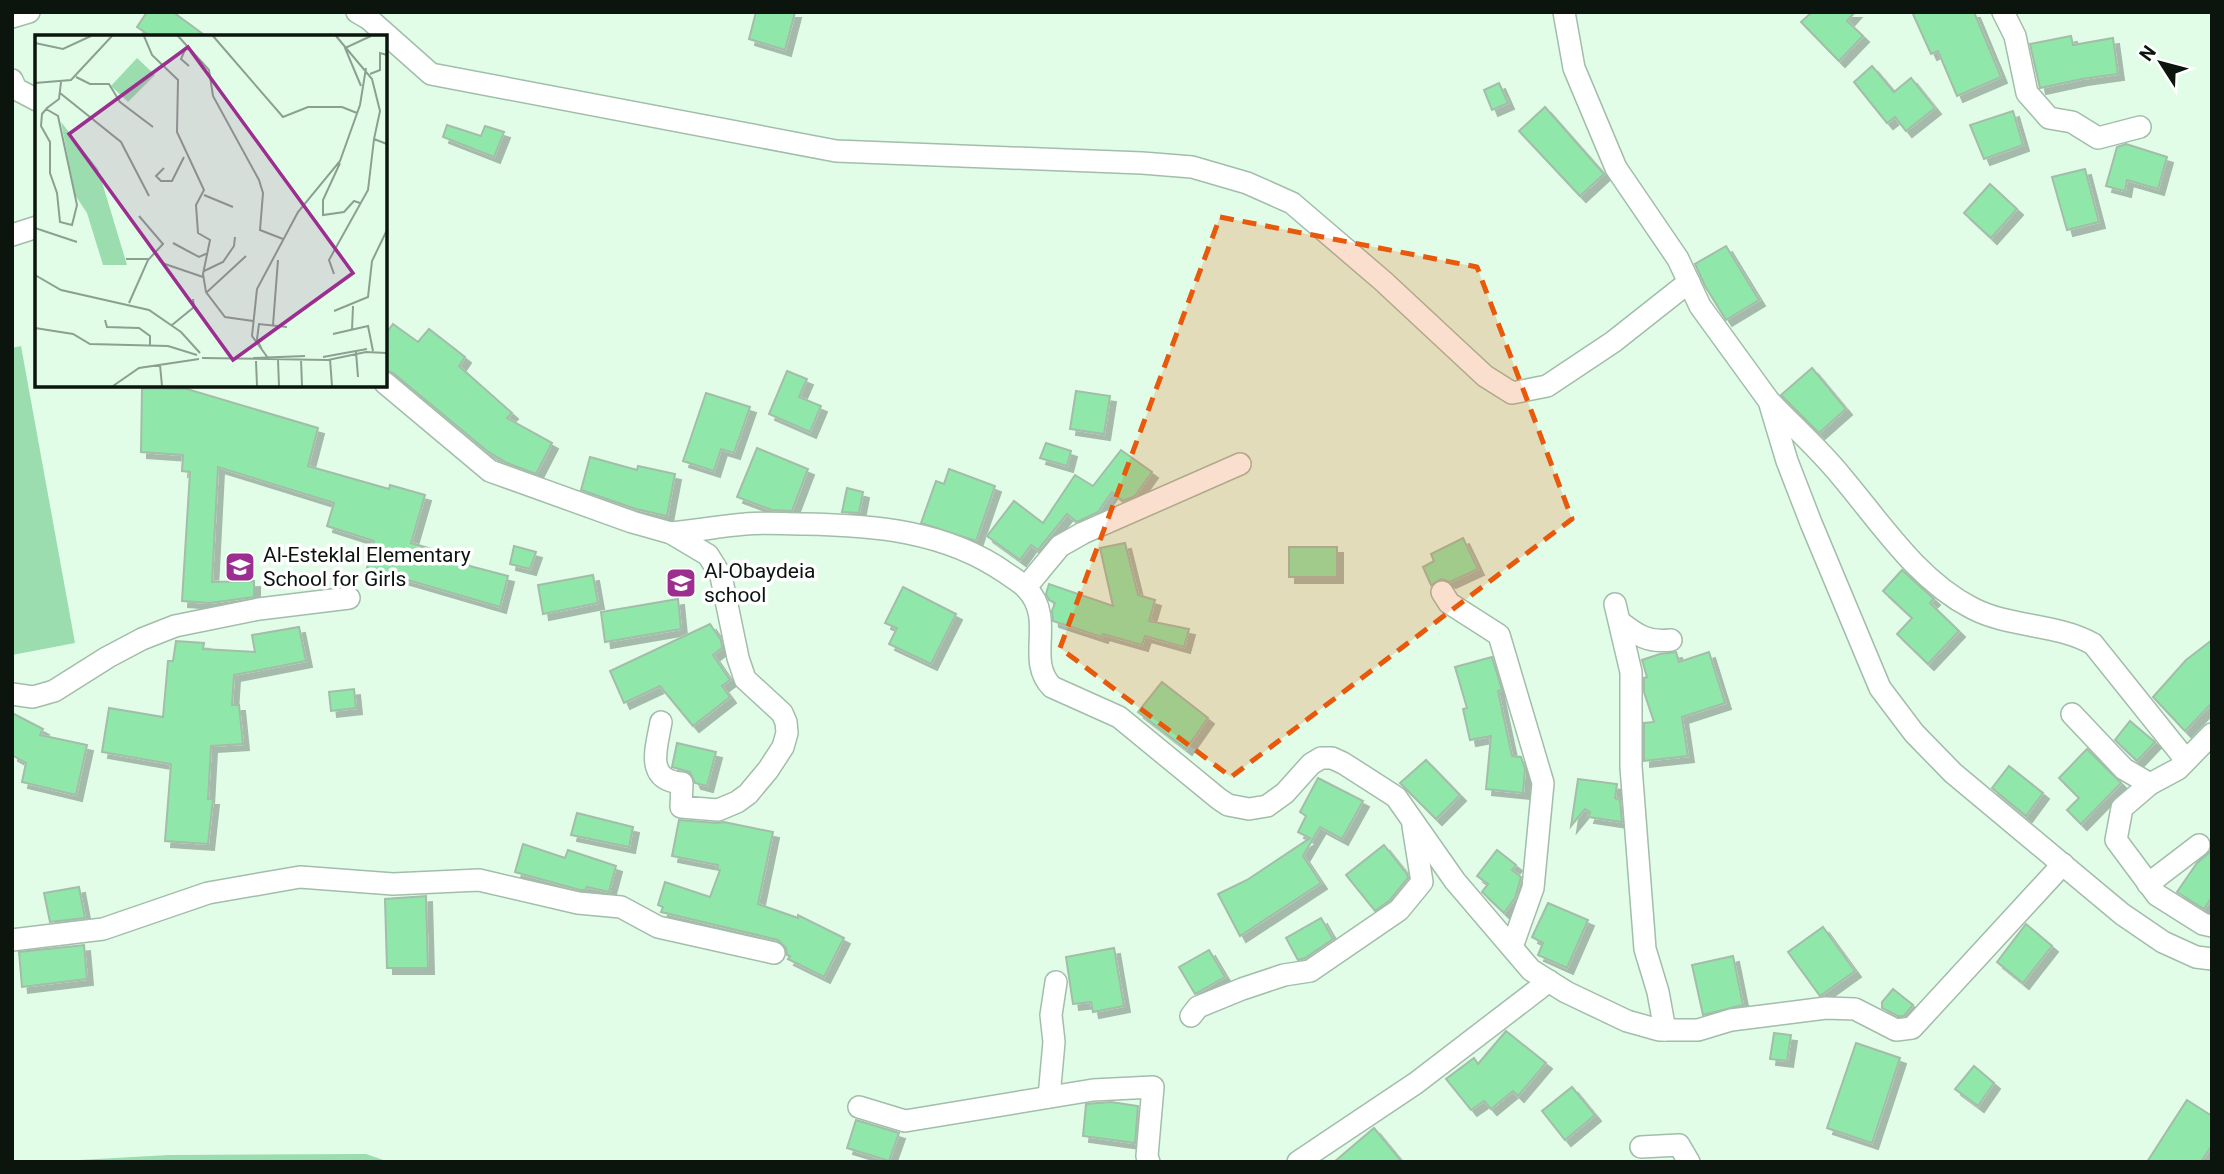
<svg xmlns="http://www.w3.org/2000/svg" width="2224" height="1174" font-family="Roboto,sans-serif">
<style>
.green{fill:#9bddae}
.building{fill:#8fe8aa;stroke:#a3bda9;stroke-width:2;filter:url(#shadow)}
.lines{fill:none;stroke-linecap:round;stroke-linejoin:round}
.minor-casing{stroke:#a2bda9;stroke-width:24}
.minor{stroke:#fff;stroke-width:21}
.marked{fill:#e8590c;fill-opacity:0.2;stroke:#e8590c;stroke-width:5;stroke-dasharray:14 9;stroke-linejoin:round}
.labels{text-anchor:middle;stroke-width:7;stroke-linejoin:round;paint-order:stroke}
.poi-label{font-size:21px;fill:#0b150e;stroke:#fff;text-anchor:start}
.inset-road{fill:none;stroke:#8ba091;stroke-width:2}
.view{fill:#9b2e8f;fill-opacity:0.15;stroke:#9b2e8f;stroke-width:3.5}
.inset-edge{fill:none;stroke:#0b150e;stroke-width:3.5}
</style>
<defs>
<filter id="shadow"><feDropShadow dx="6" dy="6" stdDeviation="0" flood-color="#0004"/></filter>
</defs>
<rect width="100%" height="100%" fill="#e1fde8"/>
<g class="green">
<path d="M21,346L75,643L12,655V348Z"/>
<path d="M366,1154L389,1162H43L169,1155Z"/>
</g>
<g class="building">
<path d="M147,12H173L207,37H152L137,27Z"/>
<path d="M756,12H795L785,50L749,39Z"/>
<path d="M1812,12H1855L1847,21L1863,36L1839,61L1801,22Z"/>
<path d="M1912,12H1974L2001,77L1957,96L1938,51L1931,54Z"/>
<path d="M2071,36L2073,45L2113,38L2118,74L2082,79L2040,88L2030,44Z"/>
<path d="M1872,66L1894,92L1911,78L1935,108L1906,131L1895,117L1887,123L1854,82Z"/>
<path d="M1499,83L1508,103L1492,110L1484,90Z"/>
<path d="M1545,107L1604,174L1580,196L1519,131Z"/>
<path d="M2013,111L2023,145L1984,159L1970,125Z"/>
<path d="M447,125L481,136L485,126L504,132L494,157L443,137Z"/>
<path d="M2126,144L2167,157L2158,189L2127,180L2125,191L2106,186L2117,147Z"/>
<path d="M2085,169L2099,222L2067,230L2052,177Z"/>
<path d="M1990,184L2017,209L1991,238L1964,213Z"/>
<path d="M1726,246L1759,300L1726,320L1705,286L1695,264Z"/>
<path d="M393,324L418,342L429,329L465,357L459,366L512,413L507,418L552,443L536,474L507,463L487,451L393,373L385,370V335Z"/>
<path d="M1812,368L1846,409L1819,433L1781,395Z"/>
<path d="M787,371L807,379L799,397L821,406L810,432L769,414Z"/>
<path d="M142,388L187,389L318,428L308,466L389,489L390,485L425,495L411,543L463,558L462,564L508,576L500,607L367,568L374,541L327,526L334,503L218,467L212,582L254,581V597L210,603L182,601L190,472L182,471L183,455L141,452Z"/>
<path d="M1076,391L1110,396L1104,434L1070,429Z"/>
<path d="M706,393L750,407L734,453L721,449L714,471L683,461Z"/>
<path d="M1046,443L1071,451L1067,466L1040,458Z"/>
<path d="M757,448L808,469L792,511L772,510L737,497Z"/>
<path d="M1121,450L1152,472L1135,496L1123,501L1112,492L1098,512L1077,522L1067,514L1038,550L1031,545L1020,560L987,536L1014,501L1043,523L1075,475L1093,486Z"/>
<path d="M590,457L637,470L638,466L675,474L667,516L636,509L581,490Z"/>
<path d="M949,469L995,486L976,541L921,523L936,481L944,484Z"/>
<path d="M847,488L863,492L859,513L842,512Z"/>
<path d="M1463,538L1478,569L1450,582L1441,579L1431,585L1423,567L1434,561L1431,554Z"/>
<path d="M1125,543L1138,595L1155,600L1149,621L1189,629L1184,647L1145,636L1142,645L1103,634L1102,637L1053,621L1052,611L1055,603L1049,600L1046,594L1049,584L1113,606L1100,548Z"/>
<path d="M514,546L536,552L530,569L510,564Z"/>
<rect x="1289" y="547" width="48" height="30"/>
<path d="M1902,570L1934,599L1930,603L1959,631L1928,664L1897,634L1912,618L1883,591Z"/>
<path d="M593,575L598,603L543,614L538,585Z"/>
<path d="M903,587L956,614L931,664L889,644L897,628L885,623Z"/>
<path d="M678,599L681,629L605,642L601,612Z"/>
<path d="M710,624L721,640L722,648L713,655L730,680L722,686L730,697L693,726L660,686L624,703L610,671Z"/>
<path d="M299,627L306,661L234,675L232,705H239L243,744L211,746L208,799H213L208,844L165,841L171,764L102,752L109,708L163,717L168,661H173L176,641L204,643L203,649L255,652L252,635Z"/>
<path d="M2212,640V703L2185,731L2153,697L2186,660Z"/>
<path d="M1676,652L1679,662L1709,652L1725,703L1682,717L1688,756L1644,761V723L1654,722L1644,692V678L1647,677L1642,660L1660,654Z"/>
<path d="M1492,657L1502,690L1498,691L1512,756L1521,757L1525,769L1523,793L1486,789L1491,736L1470,740L1463,709L1467,708L1455,667Z"/>
<path d="M1162,682L1208,718L1186,749L1138,712Z"/>
<path d="M354,689L356,708L331,711L329,692Z"/>
<path d="M12,713L43,729L40,735L87,745L76,795L22,782L26,763L12,755Z"/>
<path d="M2130,721L2155,742L2137,761L2115,740Z"/>
<path d="M677,743L716,752L707,786L695,783L690,772L672,767Z"/>
<path d="M2087,749L2121,783L2081,824L2067,810L2079,798L2059,778Z"/>
<path d="M1426,760L1460,795L1436,819L1400,783Z"/>
<path d="M2009,766L2043,793L2026,816L1992,788Z"/>
<path d="M1318,778L1363,801L1342,839L1320,827L1303,856L1321,883L1240,936L1218,894L1247,880L1310,838L1298,832L1306,816L1300,812Z"/>
<path d="M1578,779L1617,784L1615,798L1620,800L1622,822L1588,817L1590,812L1585,809L1571,826Z"/>
<path d="M577,813L633,827L629,847L571,835Z"/>
<path d="M679,820L717,823L724,822L773,832L758,904L798,918V915L844,938L824,977L788,959L790,956L787,955L786,948L778,940L661,912L663,907L658,905L665,882L710,897L720,870L717,869L718,865L672,856Z"/>
<path d="M523,844L565,858L568,850L616,866L609,892L587,887L585,890H580L515,872Z"/>
<path d="M1384,845L1407,874L1408,878L1390,900L1375,911L1346,875Z"/>
<path d="M2212,846V897L2204,909L2177,892L2197,863L2211,851Z"/>
<path d="M1497,850L1516,865L1512,870L1521,877L1515,898L1504,913L1482,892L1488,884L1477,876Z"/>
<path d="M79,887L85,918L50,922L44,893Z"/>
<path d="M426,896L428,968H387L385,899Z"/>
<path d="M1548,903L1588,920L1567,968L1538,955L1543,943L1532,937Z"/>
<path d="M1321,918L1333,939L1305,958L1298,960L1286,938Z"/>
<path d="M2026,924L2052,946L2023,983L1997,962Z"/>
<path d="M1823,927L1855,971L1820,996L1788,952Z"/>
<path d="M84,945L87,979L22,987L19,952Z"/>
<path d="M1114,948L1124,1006L1093,1012L1091,1002L1073,1004L1066,957Z"/>
<path d="M1209,950L1225,977L1195,994L1179,967Z"/>
<path d="M1733,956L1743,1005L1703,1015L1692,965Z"/>
<path d="M1893,989L1913,1005L1904,1016H1898L1882,1008V1002Z"/>
<path d="M1506,1031L1546,1063L1518,1096L1513,1091L1491,1109L1484,1101L1471,1110L1446,1079L1474,1058L1478,1064Z"/>
<path d="M1774,1033L1791,1035L1787,1061L1770,1059Z"/>
<path d="M1856,1043L1900,1058L1872,1143L1827,1128Z"/>
<path d="M1974,1066L1994,1083L1978,1106L1955,1089Z"/>
<path d="M1572,1087L1595,1115L1565,1140L1542,1111Z"/>
<path d="M2187,1100L2212,1116V1145L2201,1162H2147Z"/>
<path d="M1111,1102L1138,1106L1135,1143L1083,1136L1086,1104Z"/>
<path d="M856,1120L899,1133L889,1161L847,1148Z"/>
<path d="M1374,1128L1402,1162H1334Z"/>
</g>
<g class="lines">
<g class="minor-casing">
<g id="minor">
<path d="M357,12L369,19L431,74L836,151L1142,163L1192,167L1247,183L1292,203L1383,281L1485,376L1512,393L1547,386L1613,342L1689,282"/>
<path d="M1564,12L1574,68L1616,168L1678,259L1700,306L1769,401L1787,461L1811,523L1880,688L1914,733L1953,773L2122,914L2163,942L2196,957L2212,959"/>
<path d="M2003,12L2015,36L2027,93L2049,118L2072,122L2098,138L2140,127"/>
<path d="M12,17L29,12"/>
<path d="M12,80L16,89L37,100"/>
<path d="M12,235L37,227"/>
<path d="M385,383L490,471L632,522L671,533L708,555L721,576L738,658L745,679L782,713L786,722L787,733L783,747L768,770L748,794L737,802L718,810L681,807L682,783C645,780 656,750 661,722"/>
<path d="M1771,403C1794,427 1820,450 1841,476C1880,522 1917,580 1972,608C2010,628 2056,623 2093,644L2186,760"/>
<path d="M671,533C696,531 720,526 745,524C764,522 784,524 803,524C874,525 946,531 1006,573C1013,578 1022,583 1027,589C1056,620 1025,660 1052,687L1119,717L1219,799L1228,805L1249,809L1267,806L1285,793L1311,764L1321,758H1332L1343,763L1396,797L1455,881L1531,970L1566,992L1627,1021L1659,1030H1698L1731,1020L1826,1008L1855,1009L1896,1030L1912,1028L2063,864"/>
<path d="M1026,587L1060,546L1083,533L1240,464"/>
<path d="M1442,592L1449,603L1499,635L1543,783L1533,888L1512,947"/>
<path d="M1615,604L1631,672V767L1645,949L1658,992L1665,1030"/>
<path d="M1620,622C1637,635 1648,643 1671,640"/>
<path d="M12,694L33,697L54,691L108,657L142,639L175,626L259,609L349,598"/>
<path d="M2072,714L2124,769L2150,784"/>
<path d="M2212,734L2178,769L2150,784L2122,808L2116,840L2157,895L2203,924L2212,926"/>
<path d="M2148,884L2199,845"/>
<path d="M12,940L103,929L208,893L300,877L393,884L479,880L578,903L621,907L658,927L774,953"/>
<path d="M1191,1016L1198,1007L1242,989L1284,975L1310,971L1399,910L1422,882L1413,826"/>
<path d="M1049,1097L1054,1042L1051,1015L1056,982"/>
<path d="M859,1107L905,1121L1093,1090L1153,1087L1147,1156L1149,1162"/>
<path d="M1641,1147L1679,1145L1689,1162"/>
<path d="M1298,1162L1416,1083L1549,981"/>
</g>
</g>
<use href="#minor" class="minor"/>
</g>
<path class="marked" d="M1220,217L1477,267L1572,519L1231,777L1060,648Z"/>
<defs>
<g id="school-square" transform="scale(1.575)"><rect x="-9" y="-9" width="18" height="18" rx="4" fill="#9b2e8f" stroke="#fff"/><path d="M0-5L7-2L0 1L-7-2ZM-4 1L0 2.5L4 1V4Q0 6-4 4Z" fill="#fff"/></g>
</defs>
<g fill-rule="evenodd">
<use href="#school-square" x="240" y="567"/>
<use href="#school-square" x="681" y="583"/>
</g>
<g class="labels">
<g class="poi-label">
<text x="263" y="562">Al-Esteklal Elementary<tspan x="263" dy="24">School for Girls</tspan></text>
<text x="704" y="578">Al-Obaydeia<tspan x="704" dy="24">school</tspan></text>
</g>
</g>
<g transform="translate(35 35)">
<rect width="352" height="352" fill="#e1fde8"/>
<path d="M102,23L120,40L93,67L76,51ZM26,87L63,134L92,230H68L52,178L40,160Z" fill="#9bddae"/>
<path class="inset-road" d="M109,1L117,20L143,45L142,97L169,155L161,170L163,198L175,205L168,239L171,257L190,282L218,286M143,1L174,35L178,61L224,145L228,158L225,195L248,204M178,1L248,82L273,72H307L322,78M301,1L337,44L345,76L339,104L352,109M0,8L28,14L56,1M151,12L146,24L154,31M335,39L345,35V18L352,20M41,42L55,49H74L85,67L118,92M0,48L36,45L77,1M326,51L310,13L336,1M25,58L86,107L114,161M11,74L23,81L42,170L37,190L25,187L22,158L15,138V107L6,91L7,79L12,73L24,64L26,47M305,128L288,165V180L309,177L319,166L325,168M129,133L121,141L126,146H137L149,122M169,160L198,172M0,193L42,207M138,208L164,222L173,218M91,224H114M127,228L168,242M169,236L188,227L199,211L200,202M299,239L294,225L333,155L339,104M0,240L26,255L114,275L146,297L165,318M172,257L211,221M94,268L113,225L128,209L104,181M299,276L333,262L337,226L352,195M70,285L72,292L104,293L115,301V311M137,290L159,272L158,264M238,290L243,225M0,293L38,299L55,309L133,311L162,320M317,295L318,271M298,299L333,291L338,316M227,315L222,304L224,289L252,292M321,317L323,342M288,322L332,314M167,323L293,325L331,317L352,318M218,323L270,321M233,323L217,301L222,254L263,177L305,126L325,70L331,33M266,324L267,351M295,324L297,351M243,325L244,351M221,326L222,351M125,330L127,351M78,351L104,333L164,324"/>
<path class="view" d="M153,12L318,238L198,325L34,99Z"/>
<rect width="352" height="352" class="inset-edge"/>
</g>
<rect width="2224" height="1174" fill="none" stroke="#0b150e" stroke-width="28"/>
<g transform="translate(2161 63) rotate(306)" stroke="#ffffff" stroke-width="5" paint-order="stroke">
<path d="M0-5L12 26L0 18L-12 26Z" fill="#0b150e"/>
<text y="-10" font-size="19" font-weight="bold" text-anchor="middle" fill="#0b150e">N</text>
</g>
</svg>
